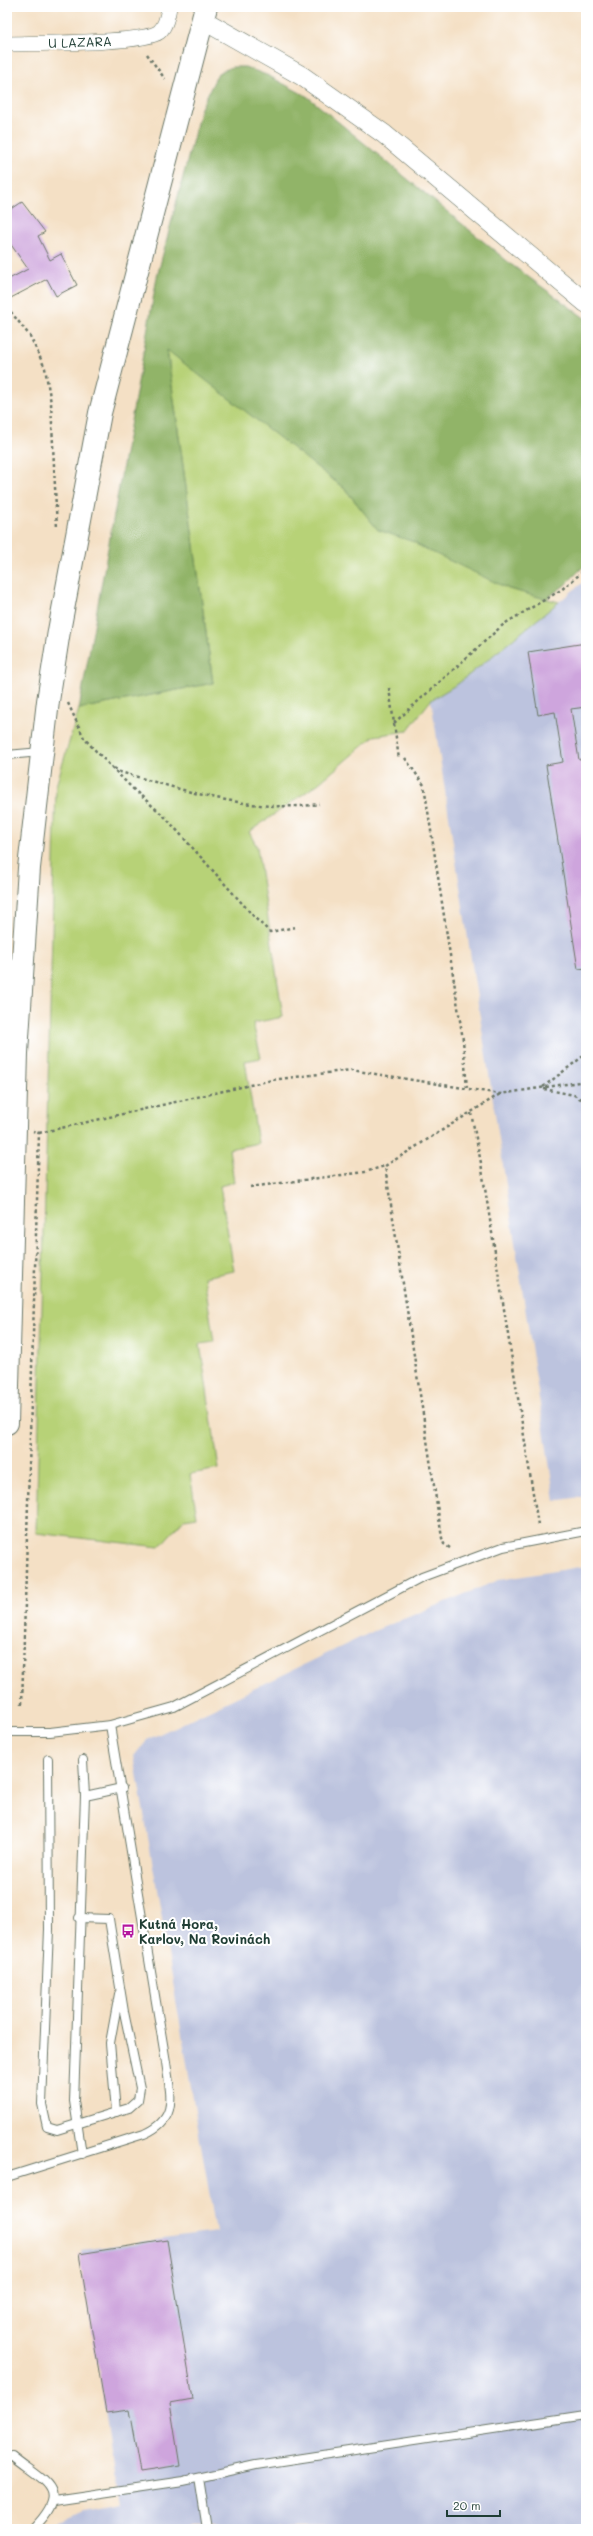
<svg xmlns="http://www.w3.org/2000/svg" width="593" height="2536" font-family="Mali,sans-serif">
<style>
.industrial{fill:#bcc3de}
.green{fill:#b7d277;stroke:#6b8856}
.forest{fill:#91b468;stroke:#58784e}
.building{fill:#cea5dd}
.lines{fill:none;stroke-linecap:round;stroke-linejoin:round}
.service-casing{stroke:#6a7667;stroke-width:10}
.minor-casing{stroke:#6a7667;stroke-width:16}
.tertiary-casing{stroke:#6a7667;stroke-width:20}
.secondary-casing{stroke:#6a7667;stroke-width:24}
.path{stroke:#6a7667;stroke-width:2.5;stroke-dasharray:3 3;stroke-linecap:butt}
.service{stroke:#fff;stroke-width:8}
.minor{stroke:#fff;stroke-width:15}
.tertiary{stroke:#fff;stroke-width:19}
.secondary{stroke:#fff;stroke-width:22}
.labels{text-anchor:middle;stroke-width:4;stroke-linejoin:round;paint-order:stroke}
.street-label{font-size:13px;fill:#1f3d34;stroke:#fff}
.poi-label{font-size:13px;font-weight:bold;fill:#1f3d34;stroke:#fff;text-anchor:start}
</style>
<rect width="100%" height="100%" fill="#fff"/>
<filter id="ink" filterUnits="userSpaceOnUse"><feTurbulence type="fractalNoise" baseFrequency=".025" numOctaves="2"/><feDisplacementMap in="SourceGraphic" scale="8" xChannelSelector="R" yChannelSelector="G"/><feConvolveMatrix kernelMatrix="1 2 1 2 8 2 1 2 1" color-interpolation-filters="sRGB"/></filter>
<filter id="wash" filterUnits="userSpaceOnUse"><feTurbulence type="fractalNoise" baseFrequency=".012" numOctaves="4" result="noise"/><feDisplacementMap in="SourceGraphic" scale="16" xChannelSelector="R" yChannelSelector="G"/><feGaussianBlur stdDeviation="0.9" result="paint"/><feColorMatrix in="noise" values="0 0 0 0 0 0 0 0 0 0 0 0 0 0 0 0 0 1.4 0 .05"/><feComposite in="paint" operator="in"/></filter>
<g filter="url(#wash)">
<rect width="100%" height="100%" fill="#f4e0c5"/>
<g class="industrial">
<path d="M586,580V1496L555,1501L431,700L459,683Z"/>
<path d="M586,1566V2529H54L60,2522L84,2511L119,2504L81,2250L216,2232L134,1756L147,1740L374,1631L499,1580Z"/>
</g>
<path class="green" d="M167,349L345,489L368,517L509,589L559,602L459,683L431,700L407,731L374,736L319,783L249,832L257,847L283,1017L253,1023L261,1058L245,1061L258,1143L229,1149L234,1182L220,1186L234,1271L204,1277L214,1342L200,1344L219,1469L190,1474L197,1517L184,1519L159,1547L36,1533L56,786L79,709L213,683Z"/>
<path class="forest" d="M232,67H245L269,76L308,97L512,265L586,319V564L565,585L546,599L509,589L417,545V543L378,530L345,489L167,350L213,683L79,709L157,277L201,108L218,73Z"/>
<g id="blocks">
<g class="building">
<path d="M22,202L45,232L38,236L50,260L61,254L77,285L56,296L47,279L7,300V280L28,269L7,239V212Z"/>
<path d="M586,643V707L571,709L579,760L586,759V968L578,969L546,765L563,762L555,712L538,715L528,652Z"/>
<path d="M167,2240L193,2399L170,2403L180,2466L140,2472L129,2410L106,2413L79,2254Z"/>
</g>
</g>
</g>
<g filter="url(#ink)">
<use href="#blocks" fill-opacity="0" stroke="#6a7667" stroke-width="1"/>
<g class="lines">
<g class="service-casing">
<g id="service">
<path d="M7,755L41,752"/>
<path d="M7,1732H50L110,1725L174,1707L422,1577L503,1547L586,1531"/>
<path d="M48,1759L49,1929L42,2104L47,2127L57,2130L129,2108L138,2100L140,2088L124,2012L109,1919L79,1918"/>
<path d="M83,1760L85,1796L122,1788"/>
<path d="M116,2112L110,2043L119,1994"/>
<path d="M82,2154L74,2101L85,1796"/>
<path d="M7,2177L144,2134C180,2118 170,2095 166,2062L110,1725"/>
<path d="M7,2456H12C47,2484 72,2489 33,2529"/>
<path d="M199,2478L207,2529"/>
<path d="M54,2500L183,2481L256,2465L586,2415"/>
</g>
</g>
<g class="minor-casing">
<path id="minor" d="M7,44C33,43 143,44 159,32C165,27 168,14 169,7"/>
</g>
<g class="tertiary-casing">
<path id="tertiary" d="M203,20L302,76L384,134L586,303"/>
</g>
<g class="secondary-casing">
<path id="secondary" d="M7,1423L17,1053L29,868L48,701L59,631L100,413L206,7"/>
</g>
<g class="path">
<path d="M147,54L165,79"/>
<path d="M7,307L30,336L45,368L51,403L57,529"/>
<path d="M389,688L399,759"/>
<path d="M68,703L84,738L93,748L132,788L165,817L257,920L270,932L296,927"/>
<path d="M394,723L504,624L561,590L586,569"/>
<path d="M405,758L424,785L463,1040L467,1089"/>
<path d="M114,768L120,772C184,790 253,814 319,804"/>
<path d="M543,1087L586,1054"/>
<path d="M544,1089L574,1095L586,1102"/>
<path d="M471,1113L481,1163L538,1525"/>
<path d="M39,1133L272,1080L351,1070L500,1094L586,1081"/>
<path d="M250,1187L365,1172L385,1166"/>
<path d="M450,1548L444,1544L442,1538L385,1166L500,1094"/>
<path d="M22,1704L39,1133L33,1131"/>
</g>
<use href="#service" class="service"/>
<use href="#minor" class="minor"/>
<use href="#tertiary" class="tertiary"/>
<use href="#secondary" class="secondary"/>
</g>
</g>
<defs>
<g id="bus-bare" transform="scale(1.08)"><path d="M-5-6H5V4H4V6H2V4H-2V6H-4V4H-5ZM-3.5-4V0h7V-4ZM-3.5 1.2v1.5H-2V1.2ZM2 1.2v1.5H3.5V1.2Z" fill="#b5179e" stroke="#fff" stroke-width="2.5" paint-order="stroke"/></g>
</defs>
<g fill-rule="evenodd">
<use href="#bus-bare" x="128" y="1931"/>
</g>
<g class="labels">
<g class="street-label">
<text transform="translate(80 42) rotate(-2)" y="5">U LAZARA</text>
</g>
<g class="poi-label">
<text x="139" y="1929">Kutná Hora,<tspan x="139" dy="15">Karlov, Na Rovinách</tspan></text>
</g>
</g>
<rect width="593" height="2536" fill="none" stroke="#fff" stroke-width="24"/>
<path d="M447 2510v6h53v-6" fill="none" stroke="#1f3d34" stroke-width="2"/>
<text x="453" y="2510" font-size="12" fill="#1f3d34" stroke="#ffffff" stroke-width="3" paint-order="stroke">20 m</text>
</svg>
